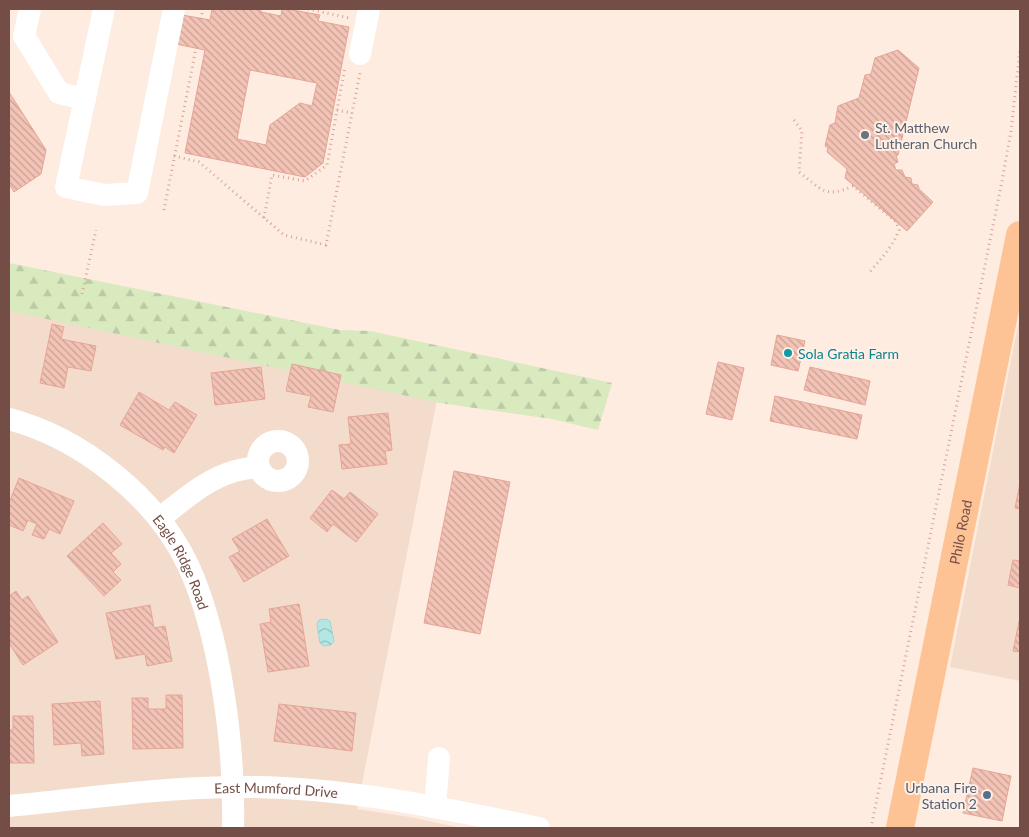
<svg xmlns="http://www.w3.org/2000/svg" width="1029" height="837" viewBox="0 0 1029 837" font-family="Lato,sans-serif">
<defs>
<pattern id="forest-firs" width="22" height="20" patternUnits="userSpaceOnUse" patternTransform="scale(1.25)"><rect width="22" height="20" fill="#d8eabe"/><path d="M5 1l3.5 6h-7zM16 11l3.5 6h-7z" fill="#bdcaa5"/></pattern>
<pattern id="water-waves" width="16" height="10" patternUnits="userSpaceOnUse" patternTransform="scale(1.25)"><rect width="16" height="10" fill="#b4e6e4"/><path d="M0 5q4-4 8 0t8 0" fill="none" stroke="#97bdbb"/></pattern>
<pattern id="building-back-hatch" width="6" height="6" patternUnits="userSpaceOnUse" patternTransform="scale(1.25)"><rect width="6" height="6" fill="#f3c3b6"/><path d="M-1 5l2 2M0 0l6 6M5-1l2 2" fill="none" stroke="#c9a196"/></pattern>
</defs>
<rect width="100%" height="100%" fill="#fdecdf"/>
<g fill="#f4dccd">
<polygon points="9,280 442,374 357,809 410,817 461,828 9,828"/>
<polygon points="1020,315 1020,681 950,667"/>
</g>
<polygon fill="url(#forest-firs)" points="9,263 340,330 370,331 612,383 598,430 552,419 440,403 9,311"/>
<polygon fill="url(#water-waves)" stroke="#9ad8d6" points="326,619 330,621 334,641 331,645 324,646 320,643 317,624 319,620"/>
<g fill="url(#building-back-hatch)" stroke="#e6a596" fill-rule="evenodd">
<path d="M 212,9 L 261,9 L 261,12 L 281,16 L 282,9 L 287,9 L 320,15 L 318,21 L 349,27 L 323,163 L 305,177 L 185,153 L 205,50 L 171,43 L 177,14 L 210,20 ZM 250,70 L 317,83 L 312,106 L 300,103 L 270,125 L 266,145 L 237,139 Z"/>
<polygon points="898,50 919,68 898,155 896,156 898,162 894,164 896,170 902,170 905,177 911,178 912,184 918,185 919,189 933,202 907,231 845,178 847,169 827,152 828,148 825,146 830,125 835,123 838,106 859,98 865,75 871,74 875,58"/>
<polygon points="9,92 46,150 41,174 14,192 9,184"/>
<polygon points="52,324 64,327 61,339 96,346 91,371 68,367 64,388 40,383"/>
<polygon points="777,335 805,341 798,371 771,365"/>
<polygon points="718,362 744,368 732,420 706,414"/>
<polygon points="292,364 341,375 333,412 308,407 311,396 286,391"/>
<polygon points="261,367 265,399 215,405 211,373"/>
<polygon points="810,367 870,381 865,405 804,390"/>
<polygon points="139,392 169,410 175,402 197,415 174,453 165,447 163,450 120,425"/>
<polygon points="775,396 862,415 857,439 770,421"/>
<polygon points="388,413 392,450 385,451 387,464 342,469 339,445 351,444 348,417"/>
<polygon points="454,471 510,482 480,634 424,623"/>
<polygon points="19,478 74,501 60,534 49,529 44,539 32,535 37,524 28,520 23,531 9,525 9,503"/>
<polygon points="1020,483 1020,509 1015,508"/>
<polygon points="332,490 344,499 350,492 378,514 356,542 333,524 327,532 310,518"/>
<polygon points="267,519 289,556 244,582 229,557 240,551 232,539"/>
<polygon points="103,523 122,544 111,553 121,564 113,572 121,580 104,596 67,556"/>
<polygon points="1013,560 1020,561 1020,588 1008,585"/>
<polygon points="16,591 22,600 28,596 58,642 23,665 9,643 9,596"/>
<polygon points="299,604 309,666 268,672 260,624 271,622 269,609"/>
<polygon points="150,605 154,628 165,626 172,661 147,666 145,654 116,659 106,613"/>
<polygon points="1020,617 1020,652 1013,651"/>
<polygon points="166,695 182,695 183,748 133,749 132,698 148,698 148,709 166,709"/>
<polygon points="100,701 104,754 82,756 81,743 54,745 52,704"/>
<polygon points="279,704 356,713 352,751 274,741"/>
<polygon points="13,716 33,716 34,763 9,763 9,730 13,730"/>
<polygon points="973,768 1011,776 1002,821 963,813"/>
</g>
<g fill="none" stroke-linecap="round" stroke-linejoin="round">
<g stroke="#d7a69a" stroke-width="3" stroke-dasharray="1 4" stroke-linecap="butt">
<polyline points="308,9 349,18"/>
<polyline points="201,19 203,9"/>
<polyline points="337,110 352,113"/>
<path d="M 794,120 L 802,131 L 799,172 C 822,189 824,199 853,186 L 896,222 L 899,230 C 892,248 880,260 868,274"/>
<polyline points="174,156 199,162 284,235 326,245 360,73"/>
<polyline points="164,210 196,48"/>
<polyline points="264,218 272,175 305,181 327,165 345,67"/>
<polyline points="82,294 96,230"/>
<polyline points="871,828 1002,181 1011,131 1020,49"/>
</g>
<g stroke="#fff" stroke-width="22">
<polyline points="30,9 24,36 59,93 85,99"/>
<polyline points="104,9 66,187 104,195 137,193 174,9"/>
<polyline points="360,54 369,9"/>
<path id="s1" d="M 9,419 C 81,438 156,497 188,565 C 221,636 235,750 233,828"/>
<circle cx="278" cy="461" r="20"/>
<path d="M 159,519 C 182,501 206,479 235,471 C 242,469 250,468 258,467"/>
<path id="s2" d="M 9,806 C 83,799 157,788 232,787 C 336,785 438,807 539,828"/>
<polyline points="435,807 439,758"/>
</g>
<path stroke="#fec395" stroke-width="28" id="s3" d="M 900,828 L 1020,235"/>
</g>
<circle fill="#6b7280" stroke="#fff0e6" stroke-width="2" cx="865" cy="135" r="5"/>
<circle fill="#0f9aa8" stroke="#fff0e6" stroke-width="2" cx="788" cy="353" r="5"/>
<circle fill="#5c6f8a" stroke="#fff0e6" stroke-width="2" cx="987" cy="795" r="5"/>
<g text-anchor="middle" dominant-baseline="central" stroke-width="4" stroke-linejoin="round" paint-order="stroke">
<g font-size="14" fill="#5b616d" stroke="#fff0e6" text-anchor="start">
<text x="875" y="127">St. Matthew<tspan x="875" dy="16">Lutheran Church</tspan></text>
</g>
<g font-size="14" fill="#0d838f" stroke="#fff0e6" text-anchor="start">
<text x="798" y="353">Sola Gratia Farm</text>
</g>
<g font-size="14" fill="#744e46" stroke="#fff0e6">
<text stroke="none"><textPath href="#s3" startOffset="302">Philo Road</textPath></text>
<text stroke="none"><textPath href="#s1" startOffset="232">Eagle Ridge Road</textPath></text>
<text stroke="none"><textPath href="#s2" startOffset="268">East Mumford Drive</textPath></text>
</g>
<g font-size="14" fill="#4e5e75" stroke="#fff0e6" text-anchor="end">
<text x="977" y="787">Urbana Fire<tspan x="977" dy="16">Station 2</tspan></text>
</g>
</g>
<rect width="1029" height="837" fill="none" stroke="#744e46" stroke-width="20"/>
</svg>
